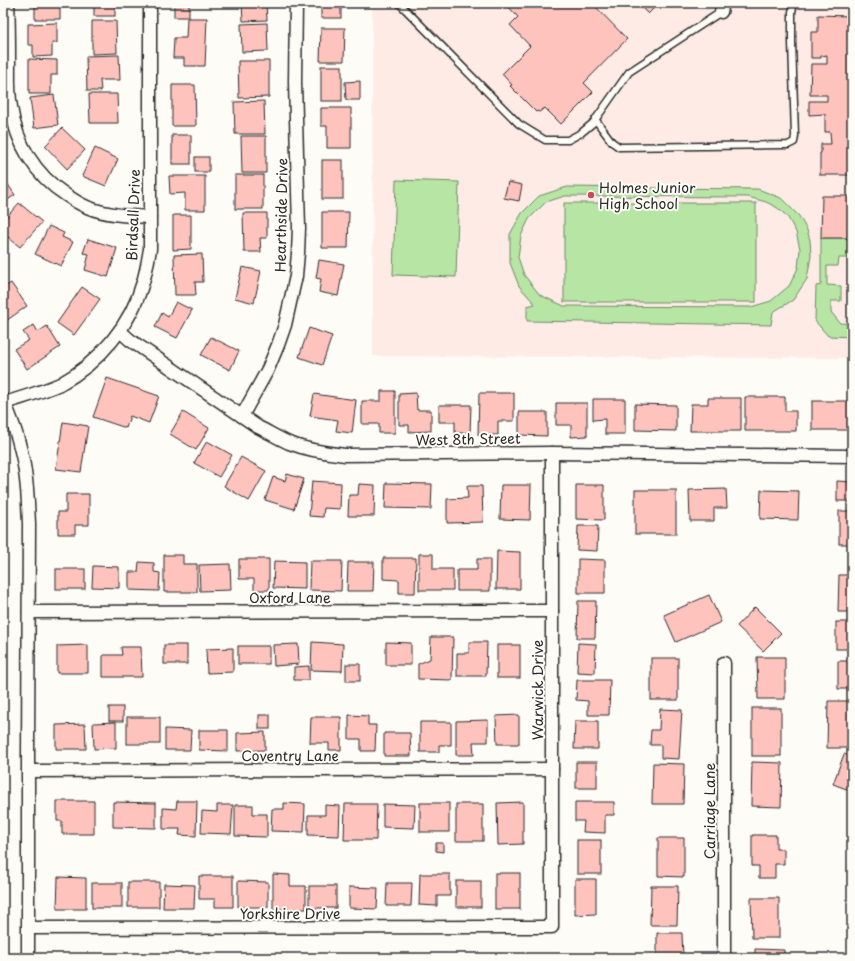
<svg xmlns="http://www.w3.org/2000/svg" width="855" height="961" viewBox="0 0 855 961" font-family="'Playpen Sans',sans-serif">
<rect width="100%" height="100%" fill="#fdfcf7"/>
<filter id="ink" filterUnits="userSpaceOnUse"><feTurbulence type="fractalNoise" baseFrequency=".025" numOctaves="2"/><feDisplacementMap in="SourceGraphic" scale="8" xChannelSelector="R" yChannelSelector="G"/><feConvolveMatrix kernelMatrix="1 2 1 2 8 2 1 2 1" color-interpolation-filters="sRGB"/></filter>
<g filter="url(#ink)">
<polygon fill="#feebe6" points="372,3 852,3 852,358 373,356"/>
<g fill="#b6e5a4" stroke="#708868" fill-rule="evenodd">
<polygon points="396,180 459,182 456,277 393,275"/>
<path d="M 567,187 L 758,189 L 781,198 L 799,216 L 807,230 L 810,240 L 811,256 L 807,279 L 793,300 L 773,312 L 771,325 L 527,321 L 527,306 L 535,304 L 519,286 L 510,263 L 510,234 L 522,213 L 539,196 ZM 565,196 L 748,197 L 766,202 L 776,207 L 787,216 L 796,232 L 800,249 L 798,268 L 789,286 L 771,301 L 751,307 L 564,306 L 540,295 L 524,275 L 518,257 L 521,236 L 529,219 L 546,202 Z"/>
<rect x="564" y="203" width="192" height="99"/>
<polygon points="821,238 852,238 852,258 839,258 838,266 827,266 827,285 841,286 841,301 831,301 831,312 840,323 852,324 852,337 828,336 815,321 816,286 821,285"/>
</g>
<g fill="#ffc3be" stroke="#2b2b2b">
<rect x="35" y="3" width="25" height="16"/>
<rect x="94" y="3" width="21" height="13"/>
<rect x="174" y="3" width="15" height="14"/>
<polygon points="242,3 266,3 267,20 243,21"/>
<rect x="321" y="3" width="20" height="15"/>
<polygon points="505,3 585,3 588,6 592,3 627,39 584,83 593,92 561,124 545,108 539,112 537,111 536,112 510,86 512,85 502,74 530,46 510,25 518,17"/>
<polygon points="637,3 659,3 648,14"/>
<polygon points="818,15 849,16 849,31 852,31 852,175 820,175 820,153 821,153 821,144 831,144 830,132 825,132 825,114 809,115 809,101 827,101 827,95 810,95 811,64 827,64 827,55 821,56 821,58 811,58 811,32 818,32"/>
<polygon points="187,18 207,18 205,66 184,66 184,58 173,58 174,38 186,38"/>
<polygon points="92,21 116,21 117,53 92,54"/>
<polygon points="57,23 57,43 52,43 52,56 33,57 33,45 28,45 28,24"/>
<polygon points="267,23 268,51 242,52 241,24"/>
<polygon points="321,28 345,28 344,61 320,61"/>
<polygon points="119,55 120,80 100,80 101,91 87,91 86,56"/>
<polygon points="29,59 57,60 57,75 51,75 51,94 29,94"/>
<polygon points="238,61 269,61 269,97 239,98"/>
<rect x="321" y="66" width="21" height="35"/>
<polygon points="360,81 360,100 346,100 345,82"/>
<polygon points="172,85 195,85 196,126 172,126"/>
<polygon points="89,94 117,94 118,123 90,123"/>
<polygon points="54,95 58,125 34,128 30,98"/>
<polygon points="264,101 265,134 235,134 234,102"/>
<polygon points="321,108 351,108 351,148 327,148 327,126 321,126"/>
<polygon points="62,128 85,150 67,169 45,146"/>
<rect x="172" y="135" width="19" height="29"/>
<polygon points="241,136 266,136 266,173 242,173"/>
<polygon points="95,148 118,159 106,186 82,176"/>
<rect x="195" y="157" width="14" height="15"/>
<rect x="322" y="160" width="21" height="39"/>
<rect x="235" y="175" width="28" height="34"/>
<polygon points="169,176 205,176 205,210 185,210 185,193 170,194"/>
<polygon points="3,177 15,195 3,203"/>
<polygon points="508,182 522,185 519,201 504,198"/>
<polygon points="822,196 852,196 852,238 821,238"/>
<polygon points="19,203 42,222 20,247 3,233 3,221"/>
<polygon points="322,212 349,212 348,248 322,248"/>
<polygon points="243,213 267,213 267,238 260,238 261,252 244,252"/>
<polygon points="173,215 191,215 191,249 173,250"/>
<polygon points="49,226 64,233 62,237 73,242 61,266 35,254"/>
<polygon points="88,239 117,248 108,277 85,270 89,254 83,253"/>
<polygon points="202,254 203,282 195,282 196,295 175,295 174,255"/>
<polygon points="319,260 344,264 338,296 319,292 321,279 316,278"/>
<polygon points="242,267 261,271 254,303 235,298"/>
<polygon points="11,283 27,306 3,323 3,288"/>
<polygon points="82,287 100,299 74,335 57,323"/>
<polygon points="176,302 192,310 177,338 155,327 162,313 168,317"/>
<polygon points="34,325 38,332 47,326 60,347 27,369 14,349 29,340 23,332"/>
<polygon points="309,328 332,336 322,365 299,357"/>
<polygon points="211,337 239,351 230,370 201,355"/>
<polygon points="107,378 159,396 149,423 130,416 126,428 93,417"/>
<polygon points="381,391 395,391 395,433 379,433 379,424 362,424 362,401 381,401"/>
<polygon points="416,393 417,410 431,410 431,431 409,432 409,425 399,425 399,394"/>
<polygon points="479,393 514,393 514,421 498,421 498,435 478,435"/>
<polygon points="314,394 356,400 352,433 336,431 338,420 310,416"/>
<polygon points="745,397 785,397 785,411 796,411 796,431 745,431"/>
<polygon points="708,398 741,398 741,431 690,431 691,404 708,404"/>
<polygon points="593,399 625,399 625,434 605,434 605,419 593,420"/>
<rect x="812" y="401" width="38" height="29"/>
<polygon points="556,403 587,403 587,436 571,437 571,425 556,425"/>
<polygon points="635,404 676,405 676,431 635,430"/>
<polygon points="439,405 471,405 470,433 455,433 455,422 439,422"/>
<polygon points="183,412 209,428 196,450 170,434"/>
<polygon points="519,412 547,412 547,436 519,435"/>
<polygon points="63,422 88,426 81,472 56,469"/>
<polygon points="207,441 232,455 219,477 194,463"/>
<polygon points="241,457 266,471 249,501 224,486"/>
<polygon points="287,474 304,479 294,509 265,500 273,477 285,481"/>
<polygon points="312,481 341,483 340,509 324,508 323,517 309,516"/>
<polygon points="837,481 852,482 852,501 837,501"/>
<polygon points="386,483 432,484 431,509 385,508"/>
<polygon points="359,484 375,485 374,516 348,516 349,495 358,495"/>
<polygon points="501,485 531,485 530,520 500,519"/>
<polygon points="576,485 604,485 604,520 576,519"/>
<polygon points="467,486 482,486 483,522 447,523 447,499 468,498"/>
<polygon points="726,489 727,508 714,508 714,521 690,521 689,490"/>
<rect x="635" y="490" width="41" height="44"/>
<polygon points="761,490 799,491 798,520 760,519"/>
<polygon points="66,494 89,494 89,525 75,525 75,534 58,534 58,512 66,512"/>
<rect x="839" y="511" width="13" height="33"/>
<polygon points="578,526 598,526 597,551 577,550"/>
<polygon points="497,551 520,552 520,589 496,589"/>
<polygon points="419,554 433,554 433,569 453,569 453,590 419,590"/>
<polygon points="164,555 183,555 183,564 197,564 197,592 164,592"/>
<polygon points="383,558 416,558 415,593 399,593 399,580 383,579"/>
<polygon points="239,559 269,559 269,590 254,590 254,579 239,579"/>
<polygon points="477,559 490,559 490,591 457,591 457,570 477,570"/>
<polygon points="578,559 605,560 605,593 578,593"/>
<polygon points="274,561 305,562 305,589 273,588"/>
<polygon points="310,561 342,561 341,591 309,590"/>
<polygon points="139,562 154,563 154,572 160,573 159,591 129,590 129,572 138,572"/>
<polygon points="348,562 374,562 373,591 347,591"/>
<polygon points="230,564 231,590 200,591 199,565"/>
<polygon points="93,566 119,567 119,588 92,587"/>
<rect x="56" y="569" width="29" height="20"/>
<polygon points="839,575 852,575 852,612 838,612"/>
<polygon points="709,595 721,622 676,642 664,615"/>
<polygon points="578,601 596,601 595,638 577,638"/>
<polygon points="755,607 781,633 763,651 737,626"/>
<rect x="836" y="622" width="16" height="27"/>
<polygon points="431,637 453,637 452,680 418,679 418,664 430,659"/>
<polygon points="312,642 343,644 342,671 311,670"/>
<polygon points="386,642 411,643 411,665 386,665"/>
<polygon points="469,642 487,642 486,676 457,676 457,653 469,653"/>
<polygon points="578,643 596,644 595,673 577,672"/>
<polygon points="298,644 299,664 274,666 273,645"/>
<polygon points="88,645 88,673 57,673 57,646"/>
<rect x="164" y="645" width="23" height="19"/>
<rect x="497" y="645" width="23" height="33"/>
<rect x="238" y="646" width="31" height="18"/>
<polygon points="121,647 141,647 142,677 103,677 103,655 122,655"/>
<polygon points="233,648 233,672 207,673 206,649"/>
<polygon points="757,657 785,657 785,699 758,699"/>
<rect x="651" y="658" width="27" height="42"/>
<polygon points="838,661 852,661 852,697 849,697 849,689 838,689"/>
<rect x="346" y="664" width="14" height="17"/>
<polygon points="309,666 309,680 294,680 294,667"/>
<polygon points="577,680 610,680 609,715 588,715 588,701 576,700"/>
<polygon points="828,701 849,701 849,748 827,748"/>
<rect x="109" y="707" width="14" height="14"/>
<rect x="752" y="708" width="29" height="48"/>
<polygon points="660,709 682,710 679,759 661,758 661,745 650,745 651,730 659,730"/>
<rect x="259" y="715" width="11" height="14"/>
<polygon points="349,715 368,716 368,725 376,725 375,751 361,751 361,739 349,739"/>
<polygon points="519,715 519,744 497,744 496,716"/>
<rect x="127" y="717" width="33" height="27"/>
<polygon points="311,717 341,717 341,750 329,750 329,743 310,743"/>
<polygon points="488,720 488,742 473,742 474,755 456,755 456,721"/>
<polygon points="575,721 598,721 598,749 574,749"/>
<polygon points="116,722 116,748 94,749 93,723"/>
<polygon points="420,722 451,722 451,745 439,745 439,752 420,752"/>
<polygon points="85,724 86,749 56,749 56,725"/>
<polygon points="165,729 191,730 190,750 165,750"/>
<polygon points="199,730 228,730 228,751 199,750"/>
<polygon points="265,732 265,750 237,751 237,733"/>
<polygon points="384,733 410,733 411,756 384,756"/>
<polygon points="844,754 852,757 852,791 833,784"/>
<rect x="576" y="762" width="21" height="26"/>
<polygon points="752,762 782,763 781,807 751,806"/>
<polygon points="653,763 684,764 683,804 652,804"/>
<polygon points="57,801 94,801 94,834 62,834 62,821 57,821"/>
<polygon points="177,801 197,801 196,836 179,835 180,829 163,829 163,808 176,809"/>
<polygon points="113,802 156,803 156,828 113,827"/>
<polygon points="523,802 523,844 498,845 497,803"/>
<polygon points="575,802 614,802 614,815 605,815 605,833 583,832 584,821 575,821"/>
<polygon points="284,803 305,804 304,832 271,831 272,809 284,809"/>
<rect x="420" y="803" width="29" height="29"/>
<polygon points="345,804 377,804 376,840 344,840"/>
<polygon points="383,804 415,805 414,828 383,827"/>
<rect x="456" y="804" width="27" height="37"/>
<polygon points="217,805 233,805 231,834 201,833 202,811 217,812"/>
<polygon points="235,805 253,805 253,814 267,814 267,837 235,836"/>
<polygon points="325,805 340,806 339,836 308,835 308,815 325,815"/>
<polygon points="752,835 776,835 776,849 784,849 784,864 775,864 775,878 759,878 759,866 752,866"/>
<polygon points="658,838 684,838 684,877 658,876"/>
<rect x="577" y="840" width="24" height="34"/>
<polygon points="436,843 443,843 443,852 436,851"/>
<rect x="495" y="873" width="25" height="36"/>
<polygon points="273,874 290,875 290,886 306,886 306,909 273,909"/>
<polygon points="420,874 450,874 450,896 437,896 437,906 419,905"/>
<polygon points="199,876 233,876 233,907 215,907 215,899 199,899"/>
<polygon points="58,877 86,878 86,909 57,909"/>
<polygon points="575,879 596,879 596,914 575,915"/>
<polygon points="238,881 268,882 268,907 238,907"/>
<rect x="456" y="881" width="25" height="26"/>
<rect x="128" y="882" width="31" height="25"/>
<rect x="92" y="883" width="30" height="25"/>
<polygon points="387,883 412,883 411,906 386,906"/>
<polygon points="164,884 195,885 194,908 163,908"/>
<rect x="309" y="886" width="27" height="22"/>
<polygon points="651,886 678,886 677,925 650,925"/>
<polygon points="349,887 378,888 377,909 349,908"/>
<polygon points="751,898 779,898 779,938 752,938"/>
<polygon points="657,933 682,933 683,958 657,958"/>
<polygon points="755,949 784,950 784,958 755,958"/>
</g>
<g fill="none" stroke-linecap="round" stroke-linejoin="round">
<g stroke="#2b2b2b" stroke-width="9">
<g id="service">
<polyline points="399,3 519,124 545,140 568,140 581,133 593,123 629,72 721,12"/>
<polyline points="595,119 612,142 619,147 788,145 794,142 795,136 792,42 792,12 794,3"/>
</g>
</g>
<g stroke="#2b2b2b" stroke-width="15">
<g id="minor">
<path d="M 8,3 C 9,22 9,42 9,61 C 9,76 8,92 11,107 C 16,143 35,175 66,195 C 72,199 79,204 87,207 C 106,215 129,216 150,217"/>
<polyline points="721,12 723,3"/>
<path d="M 120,331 L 130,340 L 258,427 C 268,432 278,438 289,443 C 307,450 326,453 345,455 L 552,453 L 852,456"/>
<path d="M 3,399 C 10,415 17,433 21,451 C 27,475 28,500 29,524 L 28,758 L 28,958"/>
<path d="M 5,403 C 23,397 42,392 60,384 C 99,363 131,325 143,282 C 146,272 148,261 150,249 L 150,3"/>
<polyline points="242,416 268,369 278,345 285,325 296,276 298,253 299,228 295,82 296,3"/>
<polyline points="29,612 552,611"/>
<polyline points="28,771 552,769"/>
<polyline points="29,928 552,927 552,453"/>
<polyline points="724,958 724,663"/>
</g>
</g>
<use href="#service" stroke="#fdfcf7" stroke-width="6"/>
<use href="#minor" stroke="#fdfcf7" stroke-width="12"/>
</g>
</g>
<circle fill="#d1495b" stroke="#fdfcf7" stroke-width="1.5" cx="591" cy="195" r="4"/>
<g text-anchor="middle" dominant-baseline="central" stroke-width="4" stroke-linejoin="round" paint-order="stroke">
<g font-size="14" fill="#2b2b2b" stroke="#fdfcf7" text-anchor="start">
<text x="599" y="187">Holmes Junior<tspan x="599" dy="16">High School</tspan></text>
</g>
<g font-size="14" fill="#2b2b2b" stroke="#fdfcf7">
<text transform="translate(133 215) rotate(-88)">Birdsall Drive</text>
<text transform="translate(281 215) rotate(-89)">Hearthside Drive</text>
<text transform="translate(468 439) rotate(-1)">West 8th Street</text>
<text x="290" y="597">Oxford Lane</text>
<text transform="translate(537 690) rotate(-90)">Warwick Drive</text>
<text x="290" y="755">Coventry Lane</text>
<text transform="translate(709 811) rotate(-90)">Carriage Lane</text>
<text x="290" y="913">Yorkshire Drive</text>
</g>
</g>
<rect width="855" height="961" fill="none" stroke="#fdfcf7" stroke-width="16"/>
<rect x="8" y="8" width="839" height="945" fill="none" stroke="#2b2b2b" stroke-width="1.5" filter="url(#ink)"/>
</svg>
